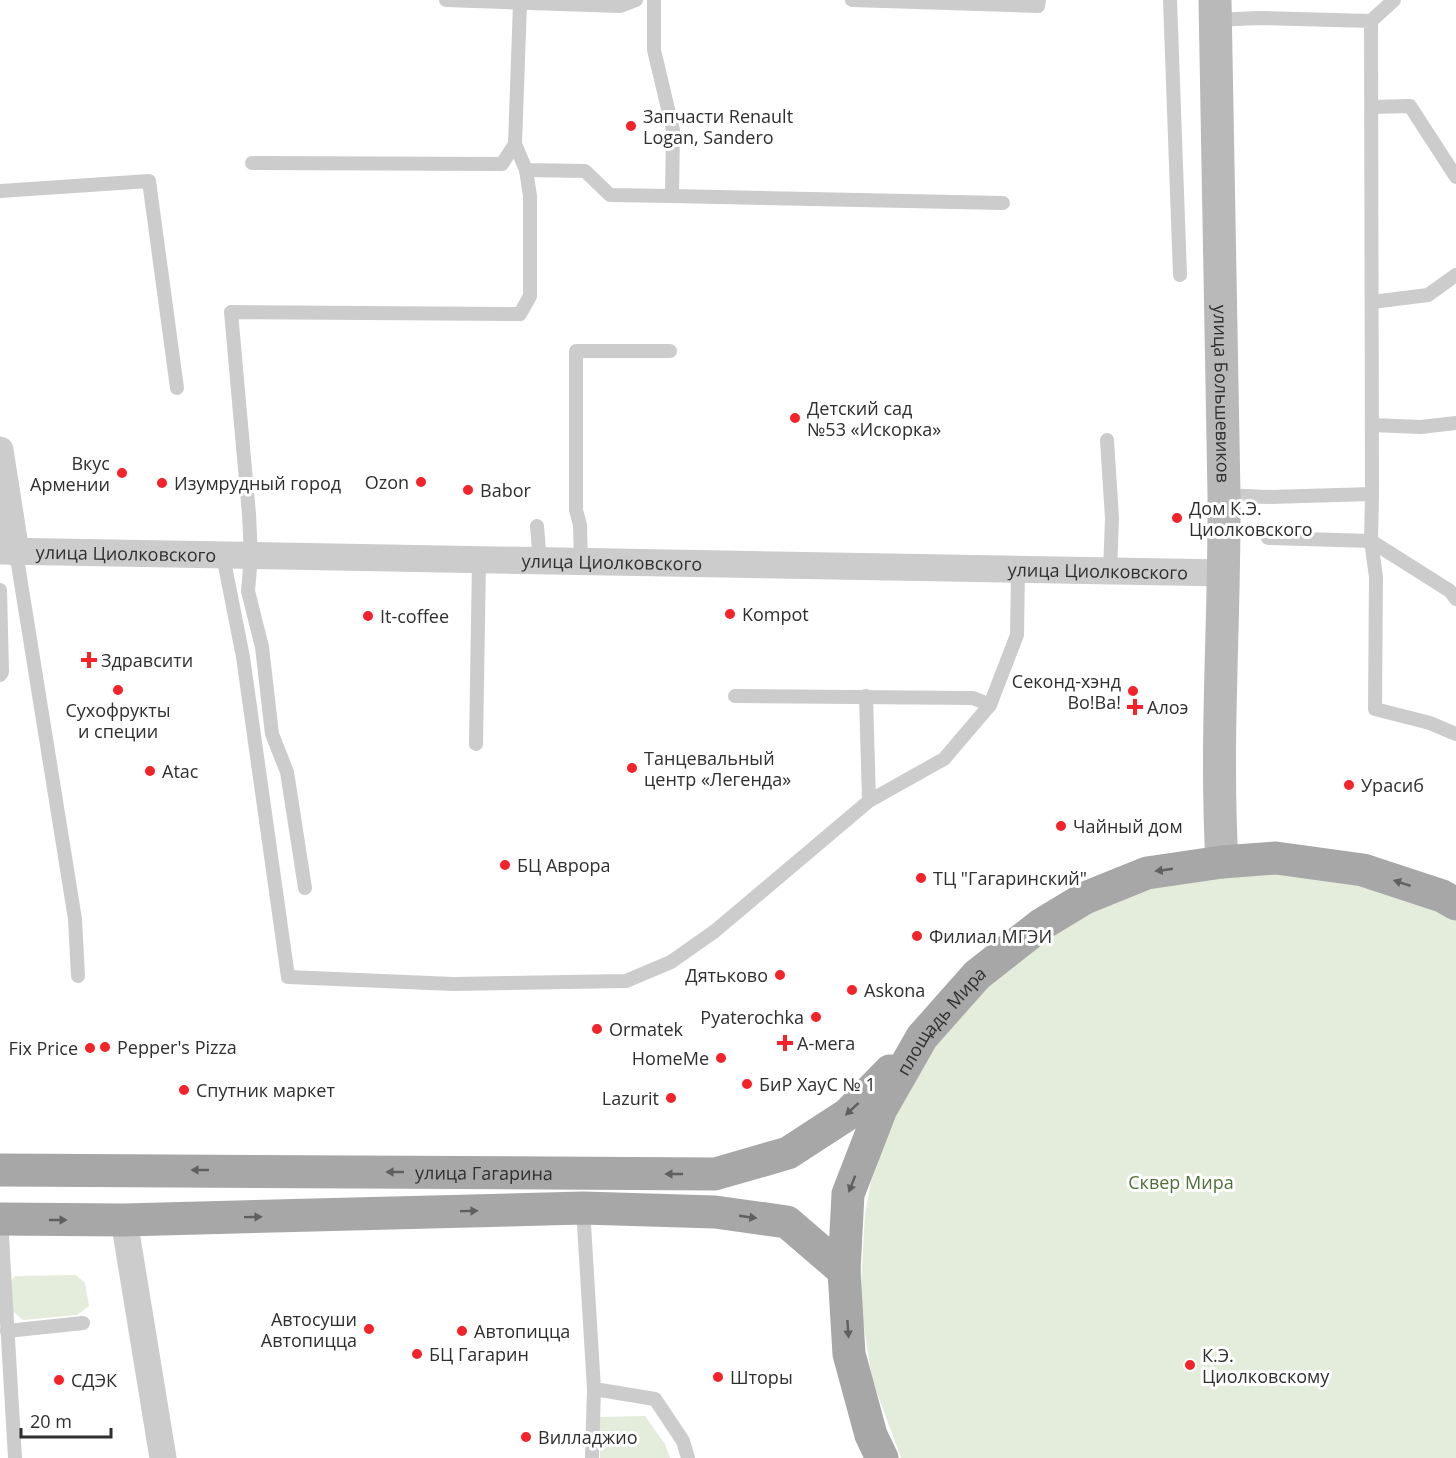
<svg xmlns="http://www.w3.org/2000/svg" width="1456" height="1458" viewBox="0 0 1456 1458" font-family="'Open Sans',sans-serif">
<rect width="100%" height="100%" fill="#fff"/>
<g fill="#e4eddb">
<polygon points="1274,873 1377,887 1456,918 1456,1458 901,1458 872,1379 860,1301 865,1214 871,1182 882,1147 914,1077 959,1013 1015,959 1081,917 1154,888 1195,880"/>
<polygon points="76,1275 85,1283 89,1306 77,1315 23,1320 9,1308 6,1288 15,1276"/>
<polygon points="645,1416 665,1444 670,1458 600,1458 599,1417"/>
</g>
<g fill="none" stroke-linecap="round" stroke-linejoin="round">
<g stroke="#ccc" stroke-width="14">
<polyline points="446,0 620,6 636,0"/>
<polyline points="654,0 654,50 673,130 672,196 1003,203"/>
<polyline points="852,0 1038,6 1039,0"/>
<polyline points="1170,0 1180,275"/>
<polyline points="520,3 515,144 526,170 585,171 610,195 672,196"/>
<polyline points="1215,20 1258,18 1371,21 1372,494 1267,497 1224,495"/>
<polyline points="1371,21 1394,0"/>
<polyline points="1372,107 1410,106 1456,177"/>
<polyline points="252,163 502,164 515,144"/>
<polyline points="0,191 149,181 177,388"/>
<polyline points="1372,302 1428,295 1456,275"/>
<polyline points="1372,425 1421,427 1456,423"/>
<polyline points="1107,440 1112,518 1110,572"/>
<polyline points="1372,494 1371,541 1376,577 1375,709 1430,723 1456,734"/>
<polyline points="537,526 540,562"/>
<polyline points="1268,538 1371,541 1450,591 1456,599"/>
<polyline points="16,552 75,919 78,976"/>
<polyline points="223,556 243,657 288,977 453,984 626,981 671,962 715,931 869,801 944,759 990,705 1017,635 1018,570"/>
<polyline points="581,563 580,525 576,510 576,351 670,351"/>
<polyline points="0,590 2,672 0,675"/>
<polyline points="735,696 973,698 990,705"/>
<polyline points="866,696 869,801"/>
<polyline points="476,744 479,561"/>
<polyline points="305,888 287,772 272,734 262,647 248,591 251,556 249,514 231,312 520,314 530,296 530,196 526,170"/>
<polyline points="583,1208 594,1389 592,1458"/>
<polyline points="1,1219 15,1458"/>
<polyline points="7,1331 83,1323"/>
<polyline points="594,1389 655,1399 683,1441 688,1458"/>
</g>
<g stroke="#ccc" stroke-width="27">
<polyline points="0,450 16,552"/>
<path id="s1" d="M 0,551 L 1225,573"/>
<polyline points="124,1220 163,1458"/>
</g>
<path stroke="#b9b9b9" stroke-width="33" id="s2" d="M 1215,0 L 1224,495 C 1225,617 1215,740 1222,862"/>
<g stroke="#a7a7a7" stroke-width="33">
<path id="s3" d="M 0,1170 L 715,1174 L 788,1153 L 848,1114 L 890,1071"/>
<polyline points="0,1219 124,1220 583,1208 715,1212 787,1222 844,1271"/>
<path id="s4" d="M 882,1458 L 871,1435 L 849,1354 L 844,1271 L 848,1194 L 881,1109 L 922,1037 L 977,975 L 1042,924 L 1085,898 L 1147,873 L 1222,862 L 1276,858 L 1363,870 L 1442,896 L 1456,904"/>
</g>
</g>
<defs><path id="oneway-solid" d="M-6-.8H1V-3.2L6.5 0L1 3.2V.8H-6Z" transform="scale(1.5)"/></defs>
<g fill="#5f5f5f">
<use href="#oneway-solid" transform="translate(1164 870) rotate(172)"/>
<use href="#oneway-solid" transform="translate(1402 883) rotate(-162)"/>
<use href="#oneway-solid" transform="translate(852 1109) rotate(137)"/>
<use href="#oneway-solid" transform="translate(200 1170) rotate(-180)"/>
<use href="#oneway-solid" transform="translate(395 1172) rotate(-180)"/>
<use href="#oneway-solid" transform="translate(674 1174) rotate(-180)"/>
<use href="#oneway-solid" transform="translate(852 1184) rotate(111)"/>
<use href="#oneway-solid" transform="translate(469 1211) rotate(-1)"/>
<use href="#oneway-solid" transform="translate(253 1217) rotate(-1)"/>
<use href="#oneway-solid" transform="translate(748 1217) rotate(8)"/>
<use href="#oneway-solid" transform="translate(58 1220)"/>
<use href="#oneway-solid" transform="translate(848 1329) rotate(86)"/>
</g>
<g fill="#f42329" stroke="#fff" stroke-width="2">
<circle cx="631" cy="126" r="6"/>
<circle cx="795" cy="418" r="6"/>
<circle cx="122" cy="473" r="6"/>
<circle cx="421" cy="482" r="6"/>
<circle cx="162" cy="483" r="6"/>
<circle cx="468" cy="490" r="6"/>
<circle cx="1177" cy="518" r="6"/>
<circle cx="730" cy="614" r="6"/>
<circle cx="368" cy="616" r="6"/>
<path d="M86 651h6v6h6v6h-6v6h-6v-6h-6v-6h6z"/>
<circle cx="118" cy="690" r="6"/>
<circle cx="1133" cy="691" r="6"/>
<path d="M1132 698h6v6h6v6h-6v6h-6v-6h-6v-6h6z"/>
<circle cx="632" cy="768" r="6"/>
<circle cx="150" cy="771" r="6"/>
<circle cx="1349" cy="785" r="6"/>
<circle cx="1061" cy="826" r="6"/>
<circle cx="505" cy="865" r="6"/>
<circle cx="921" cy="878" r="6"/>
<circle cx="917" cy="936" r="6"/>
<circle cx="780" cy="975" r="6"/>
<circle cx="852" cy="990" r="6"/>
<circle cx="816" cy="1017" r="6"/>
<circle cx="597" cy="1029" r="6"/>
<path d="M782 1034h6v6h6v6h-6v6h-6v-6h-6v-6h6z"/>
<circle cx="105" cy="1047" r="6"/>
<circle cx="90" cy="1048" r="6"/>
<circle cx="721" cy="1058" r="6"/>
<circle cx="747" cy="1084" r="6"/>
<circle cx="184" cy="1090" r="6"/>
<circle cx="671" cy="1098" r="6"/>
<circle cx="369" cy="1329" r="6"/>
<circle cx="462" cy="1331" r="6"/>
<circle cx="417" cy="1354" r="6"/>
<circle cx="1190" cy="1365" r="6"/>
<circle cx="718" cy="1377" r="6"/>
<circle cx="59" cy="1380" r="6"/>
<circle cx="526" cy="1437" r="6"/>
</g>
<g text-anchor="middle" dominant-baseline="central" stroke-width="6" stroke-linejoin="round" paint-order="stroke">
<g font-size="18" fill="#2f2f2f" stroke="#fff" text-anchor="start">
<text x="643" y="116">Запчасти Renault<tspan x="643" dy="21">Logan, Sandero</tspan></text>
<text x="807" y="408">Детский сад<tspan x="807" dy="21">№53 «Искорка»</tspan></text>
<text x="110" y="463" text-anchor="end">Вкус<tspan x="110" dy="21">Армении</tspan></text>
<text x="409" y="482" text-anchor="end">Ozon</text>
<text x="174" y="483">Изумрудный город</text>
<text x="480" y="490">Babor</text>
<text x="1189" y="508">Дом К.Э.<tspan x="1189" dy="21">Циолковского</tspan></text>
<text x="742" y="614">Kompot</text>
<text x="380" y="616">It-coffee</text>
<text x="101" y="660">Здравсити</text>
<text x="1121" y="681" text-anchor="end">Секонд-хэнд<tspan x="1121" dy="21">Во!Ва!</tspan></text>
<text x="1147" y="707">Алоэ</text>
<text x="118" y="710" text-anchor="middle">Сухофрукты<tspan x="118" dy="21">и специи</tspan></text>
<text x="644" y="758">Танцевальный<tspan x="644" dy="21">центр «Легенда»</tspan></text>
<text x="162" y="771">Atac</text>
<text x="1361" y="785">Урасиб</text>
<text x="1073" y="826">Чайный дом</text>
<text x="517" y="865">БЦ Аврора</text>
<text x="933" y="878">ТЦ "Гагаринский"</text>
<text x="929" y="936">Филиал МГЭИ</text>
<text x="768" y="975" text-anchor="end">Дятьково</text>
<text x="864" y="990">Askona</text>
<text x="804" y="1017" text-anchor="end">Pyaterochka</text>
<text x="609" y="1029">Ormatek</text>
<text x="797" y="1043">А-мега</text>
<text x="117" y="1047">Pepper's Pizza</text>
<text x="78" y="1048" text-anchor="end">Fix Price</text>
<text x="709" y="1058" text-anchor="end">HomeMe</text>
<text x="759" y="1084">БиР ХауС № 1</text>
<text x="196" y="1090">Спутник маркет</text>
<text x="659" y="1098" text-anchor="end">Lazurit</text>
<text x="357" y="1319" text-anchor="end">Автосуши<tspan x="357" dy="21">Автопицца</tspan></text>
<text x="474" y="1331">Автопицца</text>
<text x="429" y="1354">БЦ Гагарин</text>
<text x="1202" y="1355">К.Э.<tspan x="1202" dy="21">Циолковскому</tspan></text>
<text x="730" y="1377">Шторы</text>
<text x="71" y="1380">СДЭК</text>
<text x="538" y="1437">Вилладжио</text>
</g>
<g font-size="18" fill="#2f2f2f" stroke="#fff">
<text stroke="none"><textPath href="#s2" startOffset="394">улица Большевиков</textPath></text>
<text stroke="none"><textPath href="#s1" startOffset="126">улица Циолковского</textPath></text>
<text stroke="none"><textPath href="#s1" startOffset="612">улица Циолковского</textPath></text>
<text stroke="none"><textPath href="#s1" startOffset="1098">улица Циолковского</textPath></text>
<text stroke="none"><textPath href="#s4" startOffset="468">площадь Мира</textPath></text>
<text stroke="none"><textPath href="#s3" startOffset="484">улица Гагарина</textPath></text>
</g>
<g font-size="18" fill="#4f6f38" stroke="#fff">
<text x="1181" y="1182">Сквер Мира</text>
</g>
</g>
<path d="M21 1428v9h90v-9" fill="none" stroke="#2f2f2f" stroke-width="3"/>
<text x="30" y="1428" font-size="18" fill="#2f2f2f" stroke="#ffffff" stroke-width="4.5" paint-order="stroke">20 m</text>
</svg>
